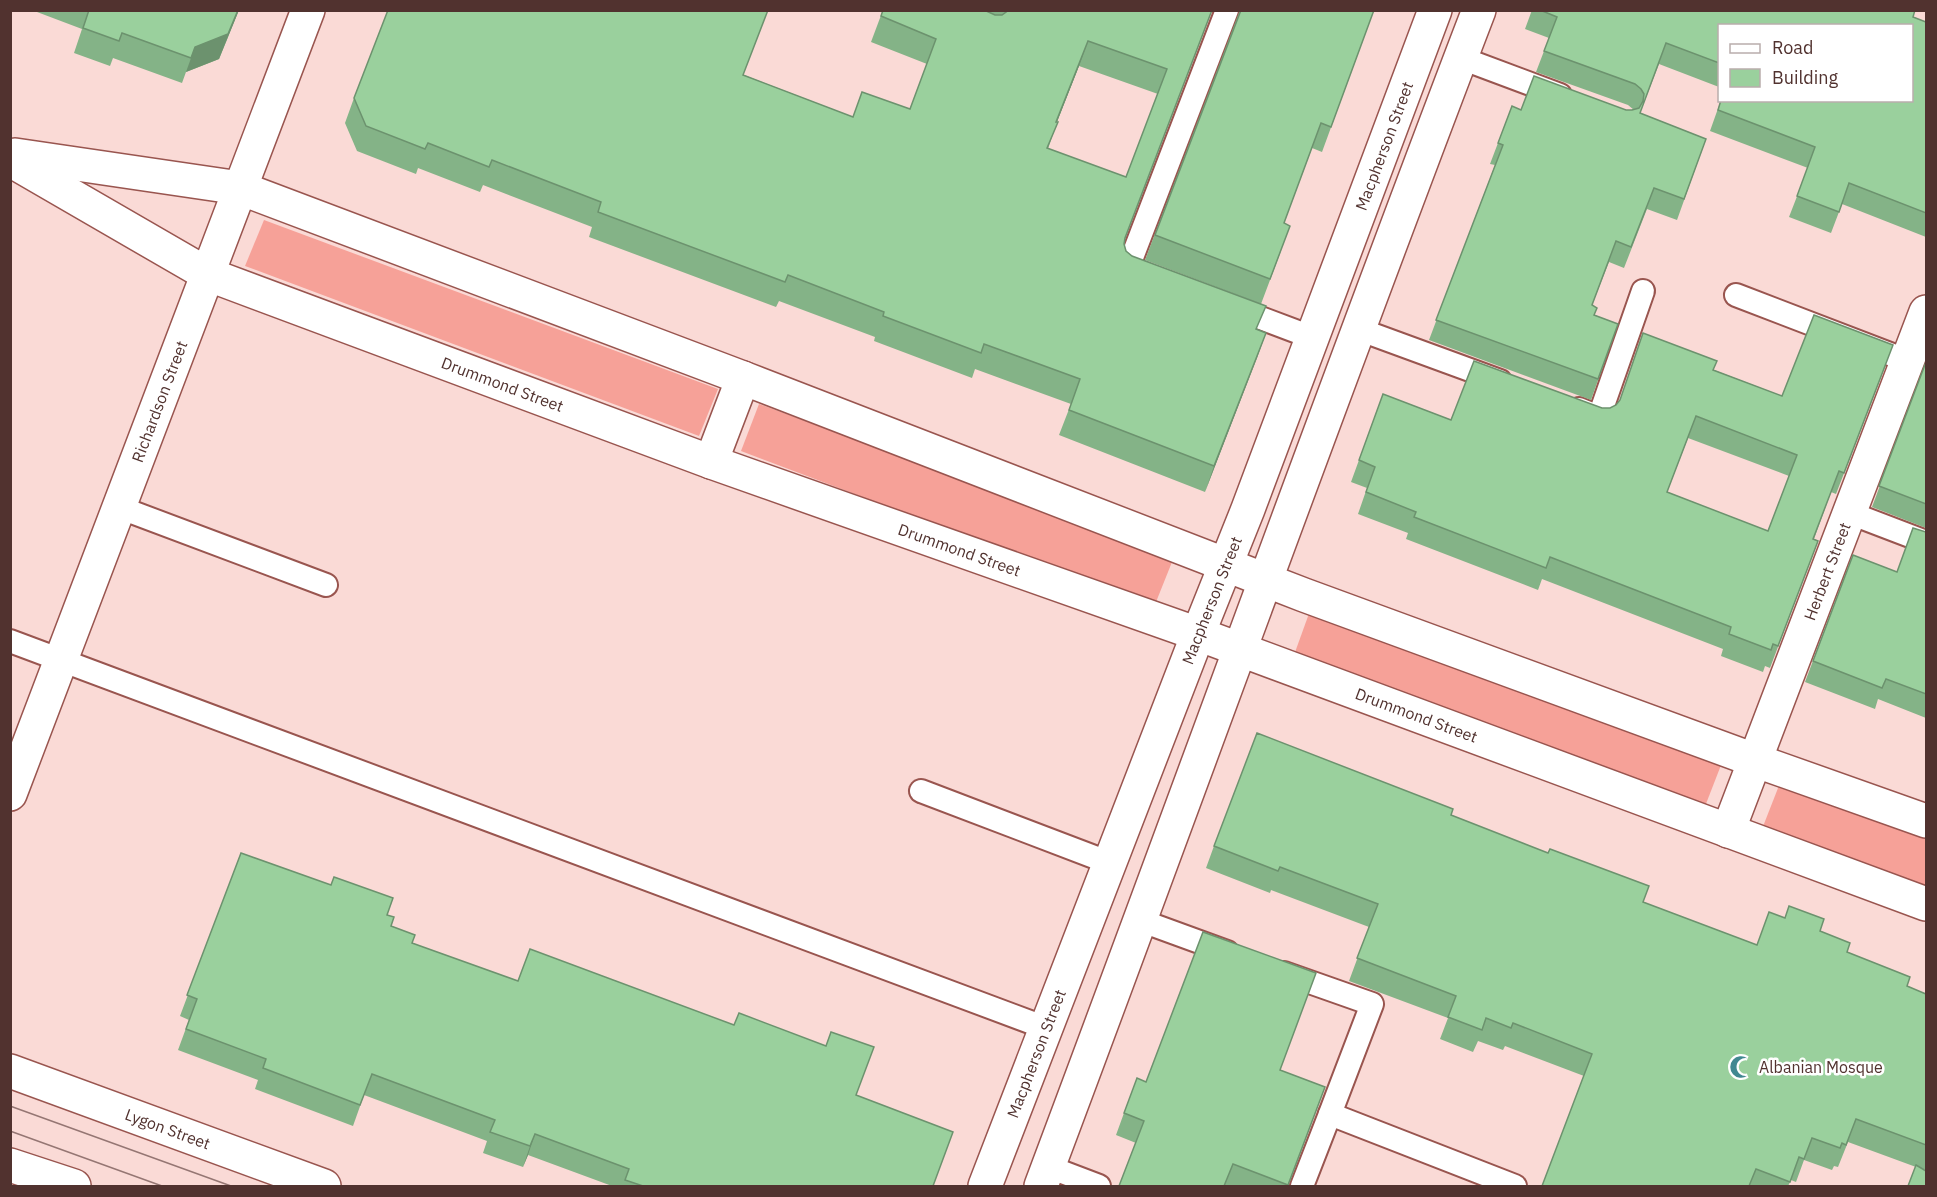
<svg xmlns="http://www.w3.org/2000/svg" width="1937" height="1197" viewBox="0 0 1937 1197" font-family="'IBM Plex Sans',sans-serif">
<rect width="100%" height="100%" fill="#fadad6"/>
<g fill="#f6a198">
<polygon points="264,220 718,389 699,436 245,266"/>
<polygon points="759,404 1174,557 1154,607 741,451"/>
<polygon points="1311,608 1723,760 1704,809 1294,655"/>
<polygon points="1780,783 1926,837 1926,890 1762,829"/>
</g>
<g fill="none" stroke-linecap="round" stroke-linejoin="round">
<g stroke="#99554f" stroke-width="26">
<g id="lane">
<polyline points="1461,58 1560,95"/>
<polyline points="1144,274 1128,268 1227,10"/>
<polyline points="1736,295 1908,361"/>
<polyline points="1234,308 1311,337"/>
<polyline points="1358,329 1500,381"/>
<polyline points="1579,409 1599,417 1643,291"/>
<polyline points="121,508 326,585"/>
<polyline points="1850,513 1926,542"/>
<polyline points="10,641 1046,1028"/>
<polyline points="921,791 1110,863"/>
<polyline points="1142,921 1227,952"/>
<polyline points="1284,973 1372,1004 1330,1114"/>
<polyline points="1049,1167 1099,1186"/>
<polyline points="1302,1186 1330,1114 1515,1186"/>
</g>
</g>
<g stroke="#99554f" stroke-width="36">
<g id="street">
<polyline points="15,155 240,188 743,378 1304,595 1754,760 1926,821"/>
<path id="s1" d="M 10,160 L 207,274 L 711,462 L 1198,634 L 1926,904"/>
<polyline points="711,462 743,378"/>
<path id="s2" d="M 10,794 L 308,10"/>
<path id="s3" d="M 1728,831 L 1926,312"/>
<path id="s4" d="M 985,1186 L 1198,634 L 1248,509 L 1435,10"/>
<path d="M 1041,1186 C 1188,795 1329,401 1479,10"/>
</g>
</g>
<g stroke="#99554f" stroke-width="36">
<g id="secondary">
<path id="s5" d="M 10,1071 L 324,1186"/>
<polyline points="10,1165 74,1186"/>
</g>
</g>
<use href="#lane" stroke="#fff" stroke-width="22"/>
<use href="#street" stroke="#fff" stroke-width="33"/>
<use href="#secondary" stroke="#fff" stroke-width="33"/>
<g stroke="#957673" stroke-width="1.5">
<polyline points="10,1106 231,1186"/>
<polyline points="10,1131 162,1186"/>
</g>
</g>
<g fill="#84b387" fill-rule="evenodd">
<polygon points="37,10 239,10 219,59 186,72 182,83 113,58 110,66 74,53 82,29 37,12"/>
<path d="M 883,10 L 1212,10 L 1124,240 L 1124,244 L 1126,251 L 1132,256 L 1257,330 L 1266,333 L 1205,492 L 1059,435 L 1071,404 L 975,369 L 972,378 L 874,341 L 875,337 L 779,301 L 776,307 L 589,237 L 592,227 L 483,185 L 480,192 L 418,168 L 416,174 L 357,151 L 345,123 L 354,98 L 744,75 L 853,117 L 910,109 L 927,64 L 871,42 ZM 1079,66 L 1158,94 L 1126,177 L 1048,149 L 1057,122 Z"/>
<polygon points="1240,10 1374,10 1322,152 1312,148 1284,223 1281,251 1261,304 1145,260"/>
<polygon points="1532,10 1915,10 1913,17 1926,22 1926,237 1842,204 1831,233 1789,217 1808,168 1710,131 1721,100 1911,100 1719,26 1719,87 1659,64 1640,113 1706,139 1677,220 1647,209 1624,268 1609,262 1592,305 1594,315 1618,324 1591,400 1429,340 1495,165 1490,164 1512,106 1521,110 1634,110 1628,105 1536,72 1549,38 1525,29"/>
<polygon points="1926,362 1926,528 1872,507"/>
<path d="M 1885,367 L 1836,494 L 1831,492 L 1814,539 L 1818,541 L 1770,668 L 1765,666 L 1763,672 L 1721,656 L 1723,649 L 1542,579 L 1538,590 L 1406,539 L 1408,533 L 1358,514 L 1367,488 L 1351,482 L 1383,394 L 1451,420 L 1602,408 L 1610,408 L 1714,370 L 1782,396 ZM 1688,438 L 1789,476 L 1768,531 L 1667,492 Z"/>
<polygon points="1926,532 1926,718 1878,699 1875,709 1805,682 1853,555 1897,572"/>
<polygon points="1451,815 1643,902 1757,945 1820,931 1847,952 1907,986 1926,994 1926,1170 1916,1167 1848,1142 1838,1167 1834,1166 1832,1170 1804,1160 1796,1182 1791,1180 1788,1186 1542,1186 1584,1076 1505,1046 1503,1050 1478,1041 1473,1052 1440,1039 1448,1018 1349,981 1369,927 1271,890 1270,893 1206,868 1214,846"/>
<polygon points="241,853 387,915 391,926 412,943 518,981 856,1095 933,1186 612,1186 528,1155 523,1167 483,1153 487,1141 364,1095 353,1126 255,1089 258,1080 178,1050 189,1020 180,1016"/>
<polygon points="1280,1070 1325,1087 1288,1186 1227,1186 1136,1143 1116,1135 1124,1113 1146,1082"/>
</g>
<g fill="#6c926e">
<polygon points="238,10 239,10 219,59 186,72 195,47"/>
<polygon points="1088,41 1079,66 1047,147 1056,122"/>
<polygon points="1266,333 1257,358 1205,492 1214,466"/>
<polygon points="535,1134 528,1155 523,1167 530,1146"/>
</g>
<g fill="#9ad09d" stroke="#6c926e" stroke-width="1.5" fill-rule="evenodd">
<polygon points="89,10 238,10 228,34 195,47 191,58 122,33 119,41 83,28"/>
<path d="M 388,10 L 768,10 L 743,75 L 853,117 L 862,92 L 910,109 L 936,39 L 881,16 L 883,10 L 984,10 L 995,15 L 1002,15 L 1009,10 L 1212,10 L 1125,238 L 1124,244 L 1126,251 L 1132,256 L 1266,306 L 1256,329 L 1266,333 L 1214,466 L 1069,410 L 1080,379 L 984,344 L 981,353 L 883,316 L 884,312 L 788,275 L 785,282 L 598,212 L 601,202 L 492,160 L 489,167 L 428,143 L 425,149 L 366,126 L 354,98 ZM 1088,41 L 1167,69 L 1126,177 L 1047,148 L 1058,122 L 1056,122 Z"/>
<polygon points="1241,10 1374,10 1331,127 1321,123 1284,223 1290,226 1270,279 1155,235"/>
<polygon points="1540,10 1915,10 1913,17 1926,22 1926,213 1849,183 1839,212 1797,196 1815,147 1718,110 1721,100 1911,100 1911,26 1719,26 1719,63 1666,43 1640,113 1706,139 1684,199 1654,188 1631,247 1616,241 1592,305 1597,308 1594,315 1618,324 1598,379 1436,320 1503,145 1498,143 1512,106 1521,110 1534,76 1626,110 1632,110 1639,108 1643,101 1644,94 1641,89 1635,84 1544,51 1557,17"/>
<path d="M 1814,315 L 1893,345 L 1844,473 L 1839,471 L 1813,539 L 1818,541 L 1778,646 L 1773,644 L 1771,650 L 1729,634 L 1731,627 L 1550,557 L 1546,568 L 1414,517 L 1416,512 L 1366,492 L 1375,467 L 1359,460 L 1383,394 L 1451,420 L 1474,361 L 1602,408 L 1610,408 L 1616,405 L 1620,400 L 1643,333 L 1717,361 L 1713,370 L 1782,396 ZM 1696,416 L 1797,455 L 1768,531 L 1667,492 Z"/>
<polygon points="1926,362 1926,504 1879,486"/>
<polygon points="1913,528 1926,532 1926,694 1886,679 1882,688 1813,661 1853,555 1897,572"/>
<polygon points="1257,733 1453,809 1451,815 1548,853 1550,849 1649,886 1643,902 1757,945 1769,912 1785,918 1789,906 1824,919 1820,931 1850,943 1847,952 1910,977 1907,986 1926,994 1926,1145 1856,1119 1846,1145 1842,1143 1840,1148 1812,1138 1804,1159 1799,1157 1790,1182 1756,1169 1749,1186 1542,1186 1592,1054 1513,1023 1511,1028 1486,1018 1482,1030 1448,1017 1456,996 1357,958 1378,904 1280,867 1278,871 1214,846"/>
<polygon points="241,853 331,885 334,877 393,898 387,915 394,917 391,926 415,935 412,943 518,981 530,949 734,1025 739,1013 826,1046 831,1032 874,1047 856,1095 953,1132 933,1186 643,1186 625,1180 629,1169 535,1134 530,1146 490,1132 495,1120 372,1074 360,1105 263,1068 266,1059 186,1029 197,999 187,995"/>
<polygon points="1203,932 1316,973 1280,1070 1325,1087 1288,1185 1233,1164 1224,1186 1119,1186 1144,1121 1124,1113 1137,1078 1146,1082"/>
<polygon points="1916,1165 1926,1171 1926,1186 1908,1186"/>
</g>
<defs>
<g id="mosque-bare" transform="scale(1.8)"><path d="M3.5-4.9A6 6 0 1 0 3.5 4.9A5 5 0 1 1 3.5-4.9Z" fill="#418891" stroke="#fff" stroke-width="2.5" paint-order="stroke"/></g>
</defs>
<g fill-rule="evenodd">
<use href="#mosque-bare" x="1741" y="1067"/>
</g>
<g text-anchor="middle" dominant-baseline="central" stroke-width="5" stroke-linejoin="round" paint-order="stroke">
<g font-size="16" fill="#51322f" stroke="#fff">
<text stroke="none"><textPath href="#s4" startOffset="1114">Macpherson Street</textPath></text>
<text stroke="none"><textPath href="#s1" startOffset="543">Drummond Street</textPath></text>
<text stroke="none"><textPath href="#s2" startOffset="420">Richardson Street</textPath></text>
<text stroke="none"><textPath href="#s1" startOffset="1029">Drummond Street</textPath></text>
<text stroke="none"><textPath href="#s3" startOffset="278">Herbert Street</textPath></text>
<text stroke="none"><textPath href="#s4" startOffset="628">Macpherson Street</textPath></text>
<text stroke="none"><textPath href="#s1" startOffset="1515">Drummond Street</textPath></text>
<text stroke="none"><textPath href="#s4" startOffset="142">Macpherson Street</textPath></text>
<text stroke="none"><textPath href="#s5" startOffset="168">Lygon Street</textPath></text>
</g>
<g font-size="16" fill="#51322f" stroke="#fff" text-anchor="start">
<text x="1759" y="1067">Albanian Mosque</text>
</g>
</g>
<rect width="1937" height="1197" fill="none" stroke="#51322f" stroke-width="24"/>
<rect x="1718" y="24" width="195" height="78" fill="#ffffff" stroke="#b9adac" stroke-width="1.5"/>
<rect x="1730" y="44" width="30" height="9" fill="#ffffff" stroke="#b9adac" stroke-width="1.5"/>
<text x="1772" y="54" font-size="18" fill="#51322f">Road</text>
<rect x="1730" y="69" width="30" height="18" fill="#9ad09d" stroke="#b9adac" stroke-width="1.5"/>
<text x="1772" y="84" font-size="18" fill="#51322f">Building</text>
</svg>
